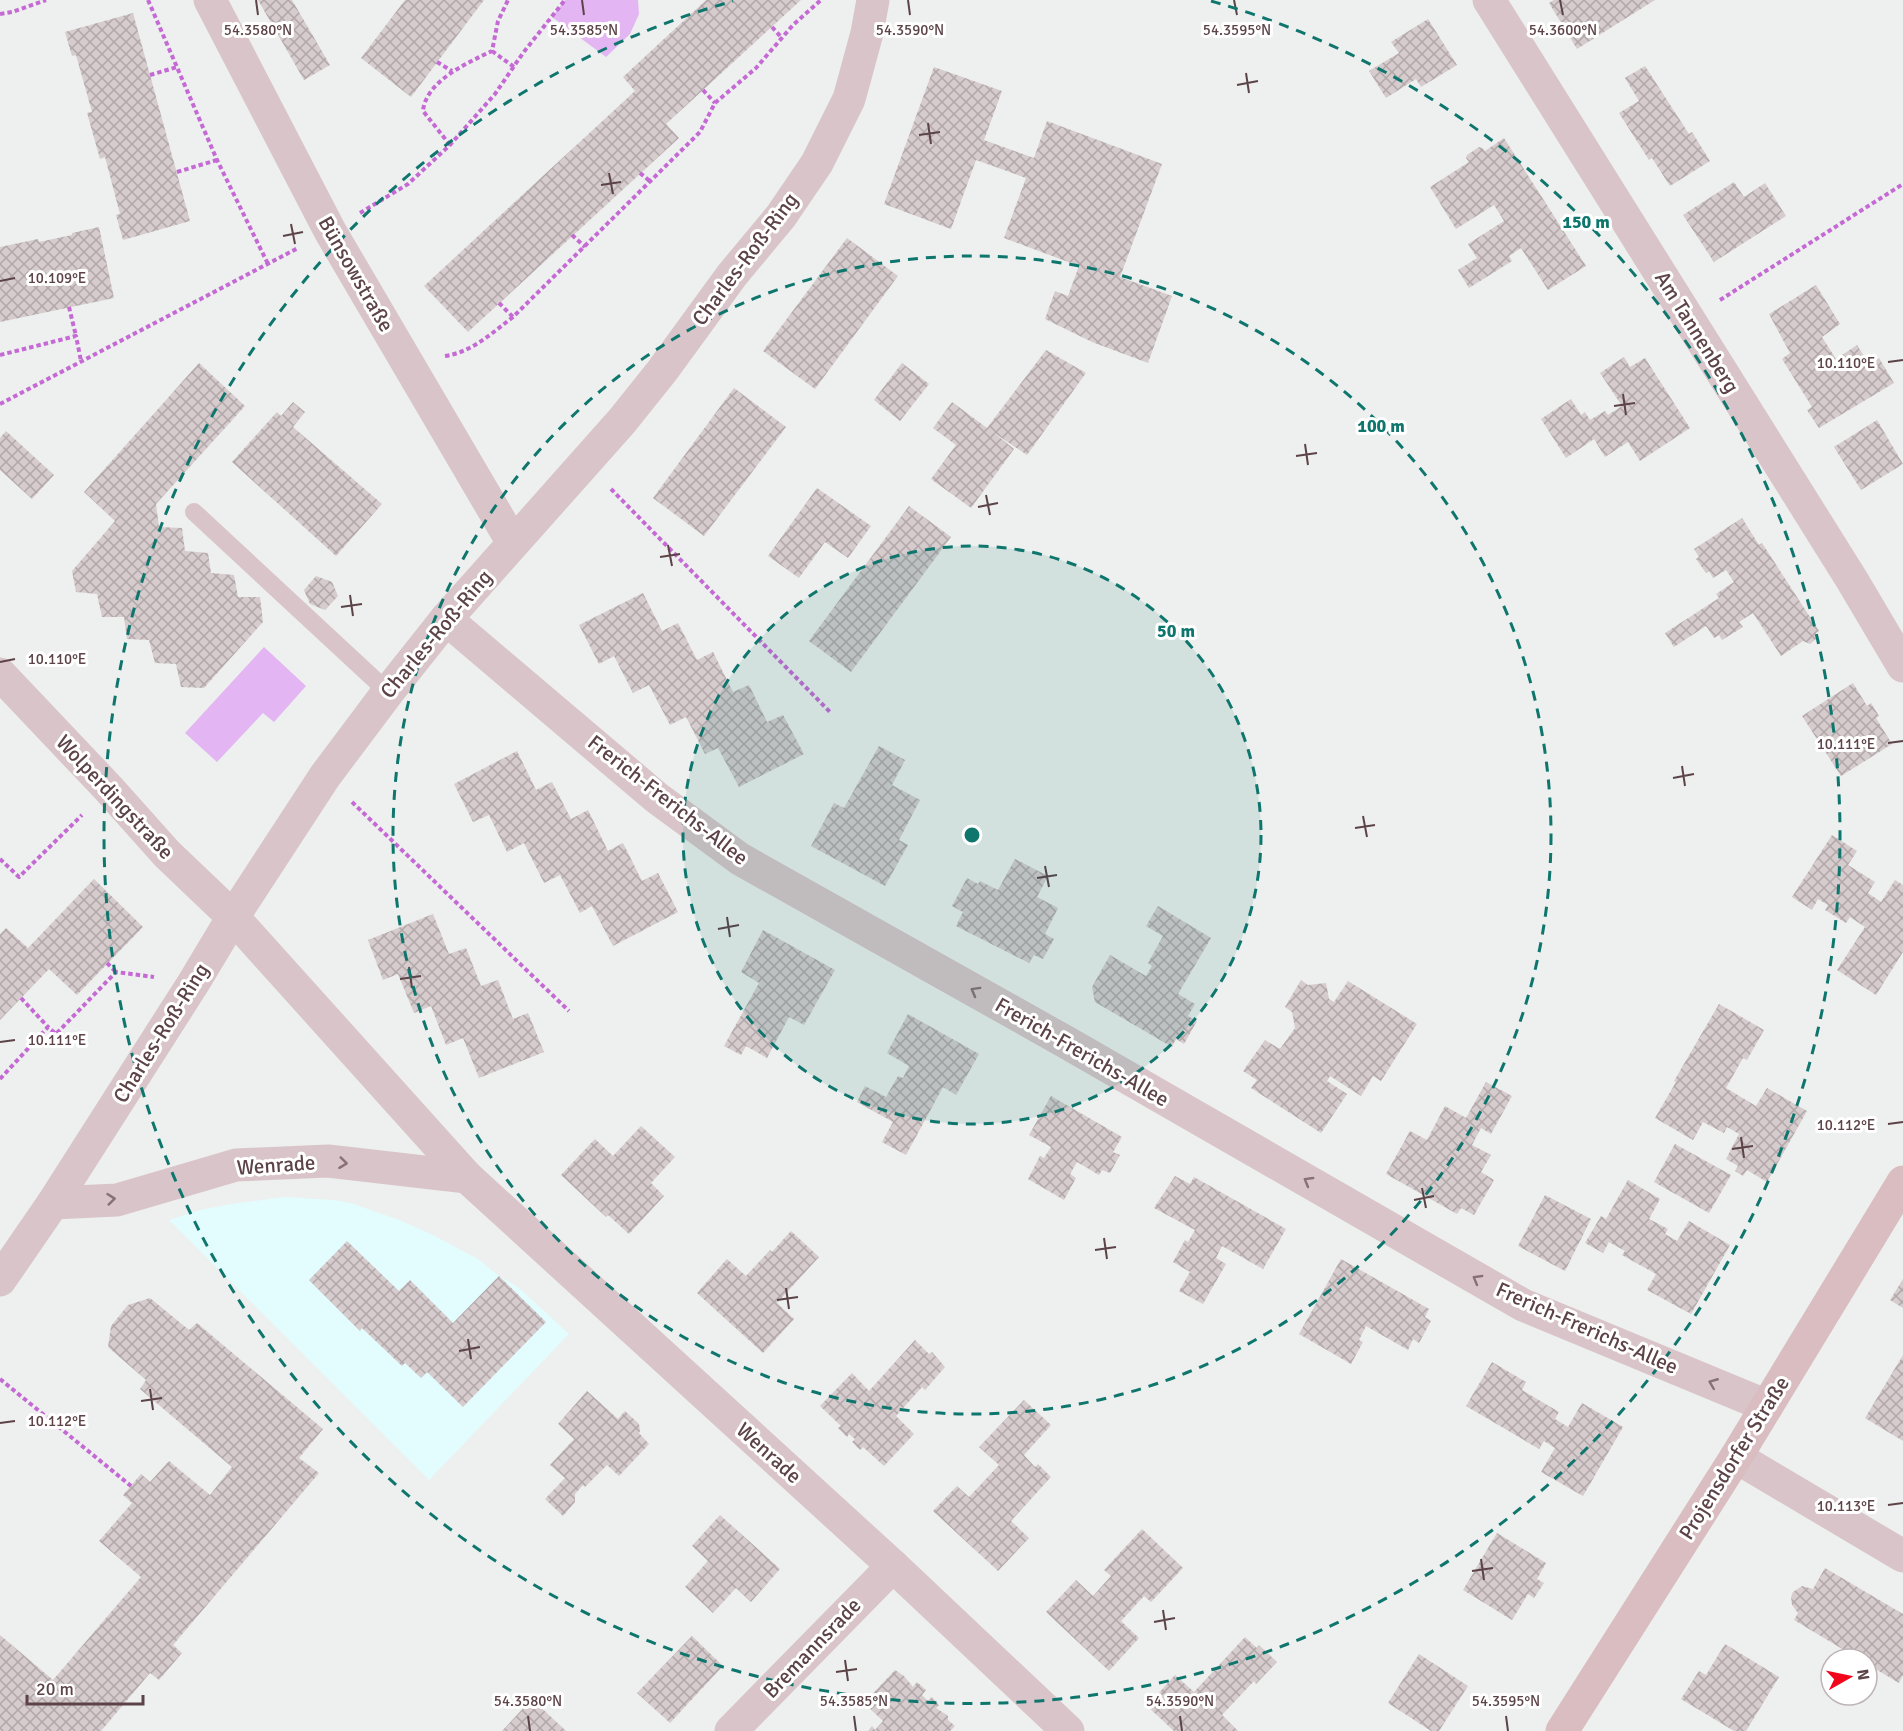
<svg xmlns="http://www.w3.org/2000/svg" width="1903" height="1731" viewBox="0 0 1903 1731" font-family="Signika,sans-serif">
<defs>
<pattern id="building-cross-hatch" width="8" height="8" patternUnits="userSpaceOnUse" patternTransform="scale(1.5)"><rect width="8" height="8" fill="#d6cccd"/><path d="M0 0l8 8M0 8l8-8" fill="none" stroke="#b1a7a8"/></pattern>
</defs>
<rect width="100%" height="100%" fill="#edf0ee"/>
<polygon fill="#e3fcfe" points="285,1197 333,1200 351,1203 399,1220 431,1234 478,1259 499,1276 518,1287 569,1334 429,1480 169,1220 200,1210 231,1204"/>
<g fill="#e3b5f3">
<polygon points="565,0 638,0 639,14 630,34 606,57 552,17"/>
<polygon points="264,647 306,686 274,722 263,713 217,762 185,733"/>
</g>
<g fill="url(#building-cross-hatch)">
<polygon points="258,0 292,0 330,65 304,80"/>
<polygon points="405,0 484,0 411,97 361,58"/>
<polygon points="706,0 801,0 666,124 679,138 468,332 424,286 635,91 623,77"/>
<polygon points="1554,0 1655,0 1577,49 1549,3"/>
<polygon points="133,13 190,221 123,240 116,215 120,214 105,157 100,159 87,113 92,112 76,55 72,56 65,32"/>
<polygon points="1428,19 1457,65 1421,87 1416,79 1386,98 1369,71 1399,53 1391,42"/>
<polygon points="1645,66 1689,134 1692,132 1710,161 1670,186 1652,158 1649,160 1619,113 1639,101 1625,78"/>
<polygon points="934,67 1002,91 984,140 1034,158 1047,121 1162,164 1120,277 1172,296 1148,363 1092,342 1045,319 1055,291 1068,296 1079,266 1004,238 1026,178 976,160 951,229 884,204"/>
<polygon points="1504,138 1586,266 1548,290 1521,248 1509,256 1512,261 1469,288 1458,270 1477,258 1468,244 1504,221 1494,205 1456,229 1430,187 1469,162 1466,158 1467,155 1479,147 1482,148 1485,151"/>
<polygon points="1734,182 1744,197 1765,183 1786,216 1714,262 1683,215"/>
<polygon points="99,227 114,298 0,322 0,247 38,239 39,242 72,235 72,233"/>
<polygon points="847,238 898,276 815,389 763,351"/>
<polygon points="1816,285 1840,324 1822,337 1836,359 1857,345 1869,364 1879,358 1894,383 1819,428 1807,410 1812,407 1782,359 1790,353 1769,314"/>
<polygon points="1046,350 1086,373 1027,455 993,432 1014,449 971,508 931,479 956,445 933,428 952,402 987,428"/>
<polygon points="1624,357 1630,367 1645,358 1690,428 1640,461 1628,442 1605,457 1594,439 1566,458 1541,419 1571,399 1581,415 1585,412 1590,420 1605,411 1608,415 1622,406 1600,373"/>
<polygon points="199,363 245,406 156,504 159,527 182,528 185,551 208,553 211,573 234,575 238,597 260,597 263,622 204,688 181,687 176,664 155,663 149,640 127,639 124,617 102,617 97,594 76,592 72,571 115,521 84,492"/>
<polygon points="902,363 929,384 900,421 874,400"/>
<polygon points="734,388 786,427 704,536 653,498"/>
<polygon points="293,402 305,412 293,427 382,504 336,556 232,462 277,412 281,416"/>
<polygon points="1877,420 1903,464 1861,490 1834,447"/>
<polygon points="6,431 54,475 32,499 0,470 0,438"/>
<polygon points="817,488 871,526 848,558 825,542 799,578 768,556"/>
<polygon points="909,506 951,537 851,672 809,641"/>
<polygon points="1742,518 1759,545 1762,543 1819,631 1816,633 1816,639 1810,644 1803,641 1781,656 1753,613 1739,622 1743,627 1722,640 1719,635 1714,638 1706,626 1674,647 1665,633 1719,598 1716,594 1734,582 1726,570 1713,578 1709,571 1706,573 1696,559 1699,557 1694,549"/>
<polygon points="316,576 332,582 338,596 325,610 310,604 304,590"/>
<polygon points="643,593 662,631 678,623 697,660 713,652 733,692 749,685 767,722 783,715 804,754 739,787 718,748 705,754 686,717 670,725 649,685 633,693 614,656 599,664 579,625"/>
<polygon points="1853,683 1867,706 1871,703 1879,716 1876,718 1892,744 1841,776 1802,716"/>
<polygon points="879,746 905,760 892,785 920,800 899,840 908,845 885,886 811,846 834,803 844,808"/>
<polygon points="517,751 536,790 552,782 571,819 588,810 608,851 623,843 642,881 658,873 678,912 613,946 592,906 580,913 560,875 544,883 524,843 507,852 489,815 473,822 454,784"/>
<polygon points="1832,835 1857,851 1848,865 1875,882 1868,893 1881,902 1895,880 1903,885 1903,952 1876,995 1837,970 1865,927 1850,917 1846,923 1825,910 1828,905 1818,899 1812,910 1792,897"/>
<polygon points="1015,859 1048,876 1037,897 1058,908 1045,934 1054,939 1043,959 1034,955 1029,963 956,926 963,912 952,906 967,878 978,884 980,881 998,890"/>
<polygon points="94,879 143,927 77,995 49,969 0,1020 0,934 6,928 28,948"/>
<polygon points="1158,906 1211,938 1178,994 1195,1004 1188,1016 1197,1021 1184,1044 1176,1039 1172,1047 1095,1002 1092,987 1110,955 1146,976 1152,966 1148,963 1163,936 1146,926"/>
<polygon points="433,914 449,954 466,948 481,986 498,980 513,1019 528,1013 544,1052 479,1078 463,1038 446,1045 431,1006 414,1013 398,974 383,980 368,940"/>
<polygon points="763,930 835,970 804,1025 789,1017 767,1058 746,1046 741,1055 724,1046 759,983 741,972"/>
<polygon points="1301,980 1308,985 1326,983 1329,999 1334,1002 1348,981 1417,1024 1381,1081 1373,1076 1361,1096 1330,1076 1327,1081 1347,1094 1321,1133 1251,1088 1257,1080 1243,1071 1265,1040 1280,1049 1295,1028 1292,1012 1285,1007"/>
<polygon points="1719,1004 1764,1030 1747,1060 1743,1058 1726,1088 1756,1106 1767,1088 1807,1111 1767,1182 1747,1170 1743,1176 1735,1171 1738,1166 1726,1159 1739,1134 1727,1127 1724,1133 1703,1122 1693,1140 1655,1118 1676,1082 1674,1081"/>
<polygon points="908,1014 979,1054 956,1095 943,1087 906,1155 882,1142 893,1122 857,1102 865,1086 886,1097 898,1076 903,1078 909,1066 887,1053"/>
<polygon points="1486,1082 1512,1096 1491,1134 1481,1128 1472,1145 1491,1155 1481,1172 1494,1180 1474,1215 1461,1208 1457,1214 1386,1174 1410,1131 1427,1140 1445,1106 1466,1118"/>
<polygon points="1051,1096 1122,1137 1113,1152 1120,1155 1110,1173 1102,1170 1099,1175 1077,1162 1070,1174 1076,1178 1064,1200 1028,1179 1040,1156 1044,1158 1051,1147 1029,1135"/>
<polygon points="641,1126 675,1157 651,1183 664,1196 629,1234 608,1215 606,1217 561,1175 595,1139 613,1156"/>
<polygon points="1675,1144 1731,1175 1709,1213 1654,1182"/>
<polygon points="1175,1176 1190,1184 1194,1177 1286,1229 1263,1269 1222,1246 1216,1258 1226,1264 1203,1304 1179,1291 1190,1272 1173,1262 1185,1240 1188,1242 1195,1230 1154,1208"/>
<polygon points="1628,1180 1660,1199 1649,1219 1668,1229 1665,1234 1677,1241 1689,1221 1730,1245 1691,1314 1647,1290 1656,1274 1622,1255 1625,1251 1609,1242 1603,1253 1585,1243 1601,1216 1606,1219"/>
<polygon points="1545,1195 1591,1219 1565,1271 1518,1246"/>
<polygon points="791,1231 819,1257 777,1303 794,1319 763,1353 697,1293 727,1259 746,1276 770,1250 772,1252"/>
<polygon points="347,1241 399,1291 410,1280 453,1323 499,1276 546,1322 463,1407 427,1372 421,1378 405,1363 402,1366 362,1328 360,1331 309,1280"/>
<polygon points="1341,1259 1429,1309 1425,1317 1431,1321 1419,1343 1413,1339 1408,1350 1366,1326 1359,1340 1363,1342 1351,1364 1299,1334"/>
<polygon points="1903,1279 1903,1308 1890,1300"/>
<polygon points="150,1298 189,1330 197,1323 323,1429 299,1458 319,1473 173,1645 182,1653 159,1680 150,1673 101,1731 0,1731 0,1635 53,1680 141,1577 99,1541 132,1503 123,1495 141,1474 150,1482 169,1461 210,1495 232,1467 140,1389 146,1380 108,1347 111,1326 128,1305"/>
<polygon points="915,1340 929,1354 932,1352 945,1367 925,1390 922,1387 896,1416 914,1434 884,1466 863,1447 860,1450 852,1442 855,1439 849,1434 847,1437 838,1428 841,1426 820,1406 852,1373 869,1391"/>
<polygon points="1903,1355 1903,1441 1865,1418"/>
<polygon points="1492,1362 1526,1382 1522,1390 1559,1412 1555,1419 1568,1427 1582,1403 1623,1427 1583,1496 1541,1472 1555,1448 1544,1441 1539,1449 1466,1406"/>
<polygon points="587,1391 618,1419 625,1411 639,1424 640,1431 639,1433 649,1444 619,1476 607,1465 585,1487 583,1485 575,1494 575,1502 563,1516 545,1499 565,1478 550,1465 574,1439 558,1424"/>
<polygon points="1024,1400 1051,1425 1024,1455 1035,1467 1038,1464 1051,1477 1011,1521 1029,1538 998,1571 933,1511 957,1486 969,1497 999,1465 979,1447"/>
<polygon points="720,1515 780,1569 751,1602 736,1588 713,1613 685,1587 708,1561 692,1546"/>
<polygon points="1142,1529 1183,1568 1151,1602 1144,1596 1121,1621 1139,1638 1109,1671 1046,1612 1076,1580 1093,1596 1111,1576 1104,1570"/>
<polygon points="1497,1533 1546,1563 1537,1579 1544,1583 1534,1598 1528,1594 1512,1620 1463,1590"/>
<polygon points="1825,1568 1903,1614 1903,1675 1899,1683 1867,1664 1867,1659 1859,1659 1794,1620 1798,1613 1792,1605 1791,1597 1793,1592 1802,1586 1813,1589"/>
<polygon points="692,1636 723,1666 670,1723 637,1693"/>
<polygon points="1245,1637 1257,1648 1259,1645 1277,1662 1256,1684 1254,1681 1222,1715 1238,1731 1174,1731 1147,1706 1175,1675 1194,1692"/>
<polygon points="1725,1644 1779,1677 1746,1731 1734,1731 1681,1699 1699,1671 1706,1675"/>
<polygon points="1419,1654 1468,1686 1439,1731 1431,1731 1388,1703"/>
<polygon points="895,1670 904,1676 913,1687 917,1682 926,1690 922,1695 928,1701 932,1697 939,1705 936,1708 948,1716 948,1720 955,1726 950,1731 868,1731 872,1726 875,1730 883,1721 864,1703"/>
<polygon points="532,1699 566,1731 502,1731"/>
</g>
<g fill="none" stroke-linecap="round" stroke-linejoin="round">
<g stroke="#c56ad5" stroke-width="4" stroke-dasharray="4.5 3" stroke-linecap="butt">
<polyline points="148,0 217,160 268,264"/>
<polyline points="0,14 12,12 46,0"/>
<polyline points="772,27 782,38"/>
<polyline points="492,51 514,67"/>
<polyline points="437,62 452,71"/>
<polyline points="150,75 177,67"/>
<polyline points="703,90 715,103"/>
<path d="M 450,145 L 423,111 C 426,81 467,63 492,51 L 498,21 L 508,0"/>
<polyline points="177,172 217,160"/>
<polyline points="640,173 651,182"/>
<polyline points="360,213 408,184 450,145 495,94 523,53 565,0"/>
<polyline points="572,235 585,247"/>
<polyline points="1720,300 1903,184"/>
<polyline points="499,303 513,317"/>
<polyline points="69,307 76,336"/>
<polyline points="0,355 76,336 81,361"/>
<path d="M 445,356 C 472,352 492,333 513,317 L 700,132 L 715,103 L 756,68 L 793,25 L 821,0"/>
<polyline points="0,404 298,248"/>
<polyline points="611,489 830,712"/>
<polyline points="352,802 569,1011"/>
<polyline points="0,859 19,877 82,815"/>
<polyline points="107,963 116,972"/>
<polyline points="21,998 48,1027"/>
<polyline points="0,1079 48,1027 56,1034 116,972 154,977"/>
<polyline points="0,1379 131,1486"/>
</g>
<polyline stroke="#d9c5c9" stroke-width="18" points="194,512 388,692"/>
<g stroke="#d9c5c9" stroke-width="33">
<polyline points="210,0 330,231 513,543"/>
<polyline points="1489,0 1852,580 1903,666"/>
<polyline points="446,619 657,798 740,859 1064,1041 1523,1305 1767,1406"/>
<polyline points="0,674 108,788 167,854 233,917 467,1177 893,1566 1068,1731"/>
<polyline points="53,1203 117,1200 236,1165 328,1161 467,1177"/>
<polyline points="0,1280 53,1203 194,982 233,917 325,776 388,692 446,619 622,421 662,371 732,275 781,216 817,163 849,99 867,33 873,0"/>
<polyline points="1736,1457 1903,1556"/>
<polyline points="731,1731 893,1566"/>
</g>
<polyline stroke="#d9bdc1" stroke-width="33" points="1562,1731 1736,1457 1903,1182"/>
</g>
<defs><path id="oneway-chevron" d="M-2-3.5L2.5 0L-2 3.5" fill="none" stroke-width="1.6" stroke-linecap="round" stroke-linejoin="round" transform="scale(1.5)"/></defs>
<g stroke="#887075">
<use href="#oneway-chevron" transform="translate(975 991) rotate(-151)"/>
<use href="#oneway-chevron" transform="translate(343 1163) rotate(7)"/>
<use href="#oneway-chevron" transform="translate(1308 1181) rotate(-150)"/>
<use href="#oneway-chevron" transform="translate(111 1199) rotate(-6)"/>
<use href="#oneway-chevron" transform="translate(1477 1279) rotate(-150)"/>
<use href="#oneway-chevron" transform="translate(1713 1383) rotate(-158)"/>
</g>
<path fill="none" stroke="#5c4348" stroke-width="2" d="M 256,0 L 258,15M 582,0 L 584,15M 908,0 L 910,15M 1234,0 L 1237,15M 1560,0 L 1563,15M 1246,73 L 1249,93M 1237,85 L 1258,81M 928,123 L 931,144M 919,135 L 940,132M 609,173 L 613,194M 601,185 L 621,182M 291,224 L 295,244M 283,236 L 303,232M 0,281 L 15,278M 1888,362 L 1903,360M 1623,394 L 1626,415M 1614,406 L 1635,403M 1305,444 L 1308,465M 1296,456 L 1317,453M 986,495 L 990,515M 978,507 L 998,503M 668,545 L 672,566M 660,557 L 680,554M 350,595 L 353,616M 341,607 L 362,604M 0,662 L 15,659M 1888,743 L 1903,741M 1682,766 L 1685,786M 1673,778 L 1694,774M 1363,816 L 1367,837M 1355,828 L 1375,825M 1045,866 L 1049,887M 1037,878 L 1057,875M 727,917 L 730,937M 718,929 L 739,925M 409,967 L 412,988M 400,979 L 421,976M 0,1042 L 15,1040M 1888,1124 L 1903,1122M 1741,1137 L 1744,1158M 1732,1149 L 1753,1146M 1422,1188 L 1426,1208M 1414,1200 L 1434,1196M 1104,1238 L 1107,1259M 1095,1250 L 1116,1247M 786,1288 L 789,1309M 777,1300 L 798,1297M 468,1339 L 471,1359M 459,1351 L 480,1347M 150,1389 L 153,1410M 141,1401 L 162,1398M 0,1423 L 15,1421M 1888,1505 L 1903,1503M 1481,1559 L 1484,1580M 1472,1571 L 1493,1568M 1163,1610 L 1166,1630M 1154,1622 L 1175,1618M 845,1660 L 848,1681M 836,1672 L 857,1669M 528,1716 L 530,1731M 854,1716 L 856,1731M 1180,1716 L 1182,1731M 1506,1716 L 1508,1731"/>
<circle cx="972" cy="835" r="289" fill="#0f766e" fill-opacity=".12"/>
<g fill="none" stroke="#0f766e" stroke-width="3" stroke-dasharray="10 8">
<circle cx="972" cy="835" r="289"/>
<circle cx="972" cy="835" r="579"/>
<path d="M1211 1A868 868 0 1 1 733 1"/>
</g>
<g text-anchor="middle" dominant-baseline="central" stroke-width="6" stroke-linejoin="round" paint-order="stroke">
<g font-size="21" fill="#5c4348" stroke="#fff">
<text transform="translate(745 259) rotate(-53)">Charles-Roß-Ring</text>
<text transform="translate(356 274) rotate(60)">Bünsowstraße</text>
<text transform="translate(1697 332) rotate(58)">Am Tannenberg</text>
<text transform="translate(436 634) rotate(-50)">Charles-Roß-Ring</text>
<text transform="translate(115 797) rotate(47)">Wolperdingstraße</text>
<text transform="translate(668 800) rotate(38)">Frerich-Frerichs-Allee</text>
<text transform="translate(161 1033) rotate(-58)">Charles-Roß-Ring</text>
<text transform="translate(1082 1052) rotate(30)">Frerich-Frerichs-Allee</text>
<text transform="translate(276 1165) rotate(-4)">Wenrade</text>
<text transform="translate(1587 1328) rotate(24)">Frerich-Frerichs-Allee</text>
<text transform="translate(769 1453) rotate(42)">Wenrade</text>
<text transform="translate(1734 1458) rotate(-58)">Projensdorfer Straße</text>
<text transform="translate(812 1648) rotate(-46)">Bremannsrade</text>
</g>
</g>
<g font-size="15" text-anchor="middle" fill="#5c4348" stroke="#fff" stroke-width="6" stroke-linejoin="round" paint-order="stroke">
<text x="258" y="35">54.3580°N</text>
<text x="584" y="35">54.3585°N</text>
<text x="910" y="35">54.3590°N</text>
<text x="1237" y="35">54.3595°N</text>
<text x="1563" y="35">54.3600°N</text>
<text x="57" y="283">10.109°E</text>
<text x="1846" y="368">10.110°E</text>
<text x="57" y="664">10.110°E</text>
<text x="1846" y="749">10.111°E</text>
<text x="57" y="1045">10.111°E</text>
<text x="1846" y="1130">10.112°E</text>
<text x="57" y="1426">10.112°E</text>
<text x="1846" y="1511">10.113°E</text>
<text x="528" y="1706">54.3580°N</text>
<text x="854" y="1706">54.3585°N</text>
<text x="1180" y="1706">54.3590°N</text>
<text x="1506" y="1706">54.3595°N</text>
</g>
<circle cx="972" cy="835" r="9" fill="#0f766e" stroke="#fff" stroke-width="3"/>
<g font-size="18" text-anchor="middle" font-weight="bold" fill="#0f766e" stroke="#fff" stroke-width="6" stroke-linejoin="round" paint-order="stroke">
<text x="1586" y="228">150 m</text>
<text x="1381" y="432">100 m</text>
<text x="1176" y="637">50 m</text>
</g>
<g transform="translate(1849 1677) rotate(81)"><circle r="28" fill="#ffffff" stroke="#beb4b6" stroke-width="1.5"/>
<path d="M0-4.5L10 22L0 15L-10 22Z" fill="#f1061c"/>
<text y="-9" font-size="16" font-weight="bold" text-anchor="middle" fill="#5c4348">N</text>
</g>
<path d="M27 1695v9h116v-9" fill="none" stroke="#5c4348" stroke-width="3"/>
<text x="36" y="1695" font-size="18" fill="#5c4348" stroke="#ffffff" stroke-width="4.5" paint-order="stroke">20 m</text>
</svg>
